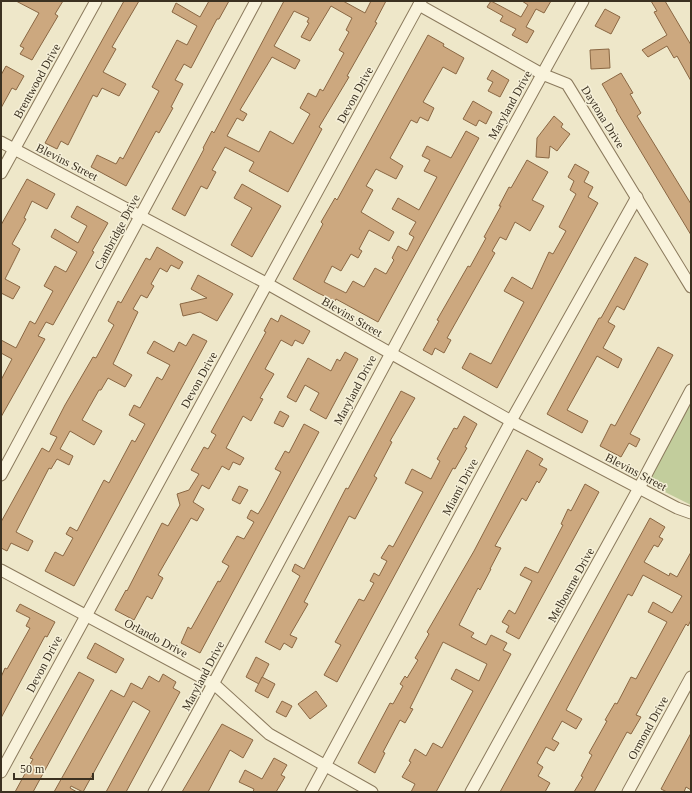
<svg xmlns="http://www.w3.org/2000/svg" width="692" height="793" viewBox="0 0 692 793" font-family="Georgia,serif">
<rect width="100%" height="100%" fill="#eee7c9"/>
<polygon fill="#c2cd9c" points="691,400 691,505 655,487 652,482 651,474"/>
<g fill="#cca87f" stroke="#8a6743" fill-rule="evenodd">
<polygon points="16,1 63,1 55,14 58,16 32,60 20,54 24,48 20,46 39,13"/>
<polygon points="124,1 139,1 112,47 116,49 103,72 126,84 119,96 102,88 97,97 93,95 68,145 61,141 57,149 45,143"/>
<polygon points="209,1 229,1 219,19 217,19 191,68 184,64 175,80 183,84 171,107 173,108 159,133 156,131 126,186 91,167 97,155 116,164 120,157 123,159 159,91 152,87 177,40 187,45 197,26 172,12 176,3 200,17"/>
<path d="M 284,1 L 343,1 L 365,13 L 371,1 L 386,1 L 375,22 L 377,23 L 347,76 L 349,77 L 319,127 L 322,129 L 288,192 L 249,171 L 254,162 L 225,147 L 212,170 L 216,172 L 207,189 L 201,186 L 185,216 L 172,209 L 204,149 L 203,148 L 212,131 L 214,133 ZM 331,6 L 352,18 L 346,30 L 349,32 L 339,50 L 344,53 L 323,91 L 320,89 L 316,97 L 308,93 L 300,108 L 310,114 L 293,144 L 270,131 L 259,152 L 227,136 L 237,118 L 243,121 L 247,114 L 240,110 L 272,57 L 295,69 L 300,60 L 274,46 L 294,11 L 309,18 L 307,22 L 309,23 L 301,37 L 310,41 Z"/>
<polygon points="491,1 521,17 528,5 522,1 551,1 544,13 536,9 526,27 534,31 527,43 512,35 516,29 500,21 503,16 487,7"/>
<polygon points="651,1 665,1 691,45 691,81 677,56 674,58 667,46 648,57 642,50 667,35 654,12 657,11"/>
<polygon points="605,9 620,17 611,34 595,26"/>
<polygon points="428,35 444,44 443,46 464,58 456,74 443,67 423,102 434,108 428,121 420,117 417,123 411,120 390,158 403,166 396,179 376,169 366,186 373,190 361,212 394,232 389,241 369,230 359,249 362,251 358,258 351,254 341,271 332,266 324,282 346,293 353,281 364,287 375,268 386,274 394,260 392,258 398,246 407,251 414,237 409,234 416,222 392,209 398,198 419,210 437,177 424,171 430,160 422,156 427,146 451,158 466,131 479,138 378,322 336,299 335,301 318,293 293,279 323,224 321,222 335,198 337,200"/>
<polygon points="609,49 610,68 591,69 590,50"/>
<polygon points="6,66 24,76 16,90 12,88 1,108 1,75"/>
<polygon points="492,70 509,80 500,97 488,91 493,82 487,79"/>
<polygon points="621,73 633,93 630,94 641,113 637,116 691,204 691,235 616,110 617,110 602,84"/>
<polygon points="473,101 492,112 486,124 479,120 476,126 463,119"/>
<polygon points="554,116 563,124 561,127 570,134 557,151 550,146 549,158 536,157 537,138"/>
<polygon points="527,160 548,172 532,200 544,206 530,231 515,222 506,240 500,237 492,251 495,253 447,338 451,340 444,353 435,348 432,355 423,350 439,321 437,320 468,266 470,267 486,238 484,237 501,206 499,206 509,187 511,188"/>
<polygon points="575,164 589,172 584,182 593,187 588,197 598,203 497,388 462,368 470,353 491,364 524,302 504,291 512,277 532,289 549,252 553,254 566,231 559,227 576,194 570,190 574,181 568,177"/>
<polygon points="27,179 55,194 47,209 32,201 24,218 26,219 12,244 20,249 5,279 20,287 13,299 1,293 1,225"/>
<polygon points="242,184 281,206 252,257 231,245 252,208 234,198"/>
<polygon points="77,206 108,223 92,251 94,252 53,325 46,322 38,336 45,339 1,417 1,380 12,359 1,353 1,340 16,348 30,321 35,324 53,291 44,286 55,266 66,272 77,252 51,237 55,229 78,243 87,226 71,217"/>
<polygon points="157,247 183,262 179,269 171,265 167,272 160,268 151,284 154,286 147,298 141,295 133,309 138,312 113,364 132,375 125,387 108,378 101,390 99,390 82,420 102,431 94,445 70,431 60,449 73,456 69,465 57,459 51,469 49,468 16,532 33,541 28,551 11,543 7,551 1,548 1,522 42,448 49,452 57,437 50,434 65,405 93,357 96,358 114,325 108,321 118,301 121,303 146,258 150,260"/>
<polygon points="635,257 648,264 624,310 617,306 608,322 615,326 603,348 622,359 618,368 597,356 567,410 588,421 582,433 547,414 599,318 601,318"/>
<polygon points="198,275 233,294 217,321 200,312 183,316 180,304 207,298 191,289"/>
<polygon points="281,315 310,331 303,344 295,340 292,346 281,340 265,369 274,374 260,398 263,399 251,421 243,416 226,448 244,458 240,465 233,462 229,470 222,466 209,489 202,485 193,502 204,509 197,521 191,518 158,575 163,578 152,599 147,596 134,620 115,610 126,590 127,591 162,523 168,526 180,505 177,494 189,490 199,474 191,470 204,447 208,449 216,435 211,432 266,332 264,331 271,318 278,322"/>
<polygon points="193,334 207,341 74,586 45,571 55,552 63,556 73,538 66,534 70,527 77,531 104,480 109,483 132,440 135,442 145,424 129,415 134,405 140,408 157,377 162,380 170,365 147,353 154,341 174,352 179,342 186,346"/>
<polygon points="658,347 673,355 630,434 640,439 636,447 629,443 621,457 600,446 611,424 615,426"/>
<polygon points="345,352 358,359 326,419 310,410 319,393 305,385 296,402 287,397 308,358 331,371 337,359 340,361"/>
<polygon points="401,391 415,398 390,441 392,442 374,476 377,478 355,519 349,516 304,602 308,604 290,635 297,638 292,648 284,643 280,650 265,642 300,576 292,571 295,564 304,569 346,488 348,489"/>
<polygon points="280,411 289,416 283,427 274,423"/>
<polygon points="464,416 477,424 465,447 467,448 455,469 453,468 424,521 337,682 324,675 341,645 335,642 359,599 364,601 374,583 370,581 374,573 379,576 387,561 381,558 389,545 393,547 423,492 405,483 412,469 431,479 440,461 437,459 454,428 457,429"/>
<polygon points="304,424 319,432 200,653 181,643 188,627 191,629 218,581 220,582 229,566 222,562 237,536 244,539 254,522 247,518 251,510 258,514 263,506 281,472 275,469 285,451 289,453"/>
<polygon points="527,450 543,459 539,465 547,469 539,483 537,481 526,501 522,498 495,546 501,548 490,569 491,569 480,590 478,588 459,625 474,633 471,637 486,645 491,635 507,643 503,650 511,654 436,792 411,792 415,784 402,777 411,762 409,761 415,749 426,756 433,743 442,748 473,691 451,679 456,669 479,681 487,664 443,642 410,708 413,709 405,723 400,720 383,752 385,753 375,773 358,763 390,703 393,704 403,686 400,684 405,676 407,678 418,660 415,658 429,634 427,632 474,551"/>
<polygon points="585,484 599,492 519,639 506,632 509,626 502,622 509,610 515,614 532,581 520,575 525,567 538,573 563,525 561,524 568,509 571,511"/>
<polygon points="239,486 248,490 240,504 232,500"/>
<polygon points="650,518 665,527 659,537 663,539 658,547 654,545 644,562 669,576 670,573 677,577 691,552 691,620 688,626 686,624 636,715 641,717 631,734 627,732 594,792 574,792 583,777 581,776 592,755 589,753 607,721 605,720 615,703 617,704 631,677 636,679 667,622 648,612 653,602 672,613 682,596 643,575 632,596 628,594 566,710 582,719 576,729 562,721 552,739 559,743 554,751 546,747 537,763 543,767 538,776 550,783 545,792 500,792"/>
<polygon points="20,604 55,622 47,637 45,636 1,718 1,677 5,668 7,669 30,628 26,626 30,618 16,611"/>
<polygon points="95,643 124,659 116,673 87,658"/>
<polygon points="256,657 269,664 259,684 246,677"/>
<polygon points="79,672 94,680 33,792 15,792 33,759 30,758"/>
<polygon points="163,674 176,682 173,688 180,692 126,792 106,792 150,711 133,701 83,792 71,786 70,788 77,792 54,792 111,690 124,697 131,683 142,689 149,676 159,682"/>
<polygon points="262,677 275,684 268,698 255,691"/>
<polygon points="316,691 327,706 310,719 298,704"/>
<polygon points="282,701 292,706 286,717 276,712"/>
<polygon points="222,724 253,740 243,758 230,750 208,792 182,792"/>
<polygon points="691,733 691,790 686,787 684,792 667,792 661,789"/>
<polygon points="274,758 287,765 281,775 285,777 276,792 253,792 254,789 239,782 245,770 262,779"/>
</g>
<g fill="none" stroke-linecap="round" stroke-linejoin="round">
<g stroke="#8b7a5d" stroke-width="13">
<g id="minor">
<polyline points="419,5 542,74 567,84 691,287"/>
<polyline points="1,142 266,283 511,421 677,508 691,513"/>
<polyline points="1,173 96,1"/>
<polyline points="1,475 256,1"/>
<polyline points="1,570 214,684 269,734 372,792"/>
<polyline points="1,772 421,1"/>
<path d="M 154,792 C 299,530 436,263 583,1"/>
<polyline points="311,792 511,421 637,197"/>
<polyline points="471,792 639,488 691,390"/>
<polyline points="628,792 691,677"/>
</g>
</g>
<use href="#minor" stroke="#f9f3dc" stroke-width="11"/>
</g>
<g text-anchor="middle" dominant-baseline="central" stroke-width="3" stroke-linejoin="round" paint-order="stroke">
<g font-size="12" fill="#3b3121" stroke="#f6f0d8">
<text transform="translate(37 81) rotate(-61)">Brentwood Drive</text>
<text transform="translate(355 95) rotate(-61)">Devon Drive</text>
<text transform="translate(510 105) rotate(-61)">Maryland Drive</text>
<text transform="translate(603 117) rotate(58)">Daytona Drive</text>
<text transform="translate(67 162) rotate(27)">Blevins Street</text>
<text transform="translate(117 232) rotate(-62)">Cambridge Drive</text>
<text transform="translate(352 317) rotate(30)">Blevins Street</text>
<text transform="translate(199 380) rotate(-61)">Devon Drive</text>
<text transform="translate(355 390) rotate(-62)">Maryland Drive</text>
<text transform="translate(636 472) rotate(28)">Blevins Street</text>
<text transform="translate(460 487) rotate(-62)">Miami Drive</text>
<text transform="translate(571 585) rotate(-61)">Melbourne Drive</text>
<text transform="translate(156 638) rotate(28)">Orlando Drive</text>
<text transform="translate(44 664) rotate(-62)">Devon Drive</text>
<text transform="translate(203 676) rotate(-62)">Maryland Drive</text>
<text transform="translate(648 728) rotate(-61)">Ormond Drive</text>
</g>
</g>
<rect width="692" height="793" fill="none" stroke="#3b3121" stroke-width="4"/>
<path d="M14 773v6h79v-6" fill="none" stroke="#3b3121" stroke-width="2"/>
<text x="20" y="773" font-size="12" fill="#3b3121" stroke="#f6f0d8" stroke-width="3" paint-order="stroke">50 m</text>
</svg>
